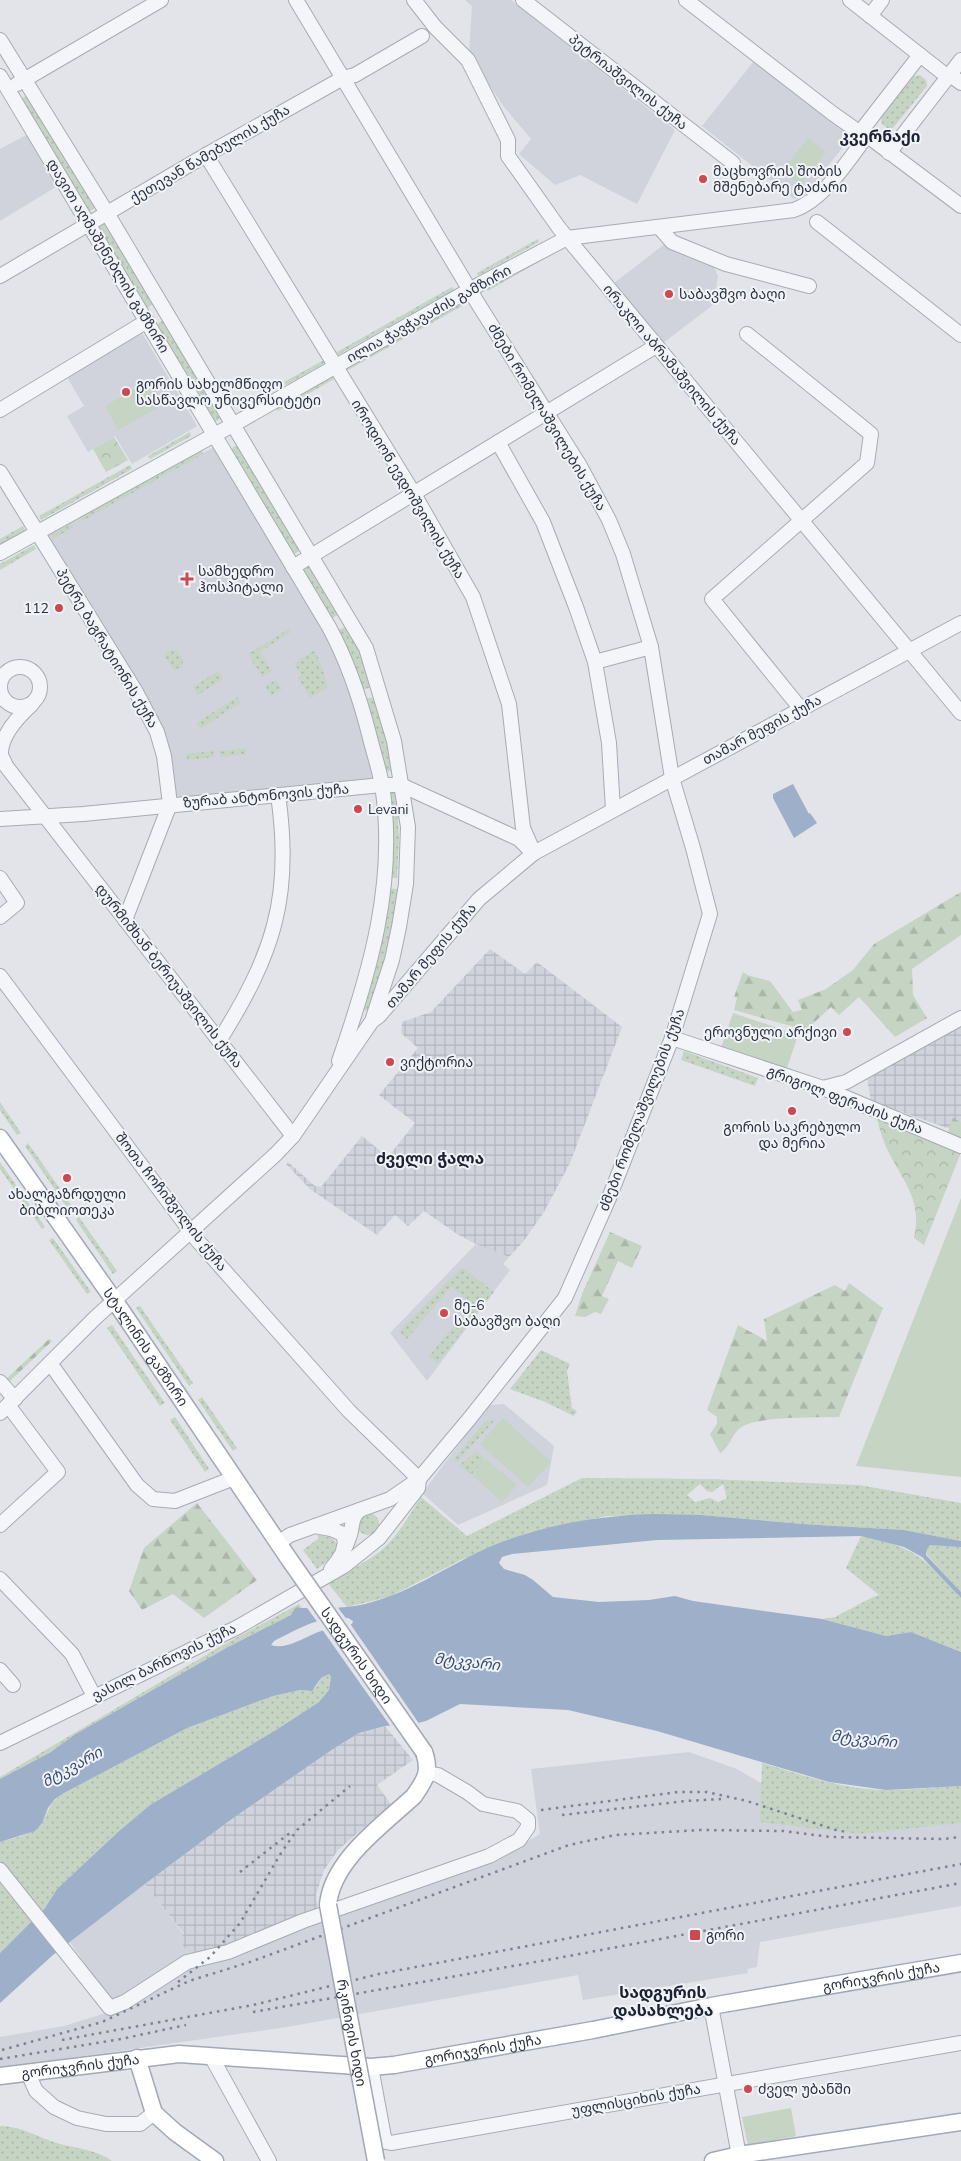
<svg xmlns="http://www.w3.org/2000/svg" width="961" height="2161" viewBox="0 0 961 2161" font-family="'Nunito Sans','Noto Sans Georgian',sans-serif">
<defs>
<pattern id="industrial-grid" width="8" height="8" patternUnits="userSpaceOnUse" patternTransform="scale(1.25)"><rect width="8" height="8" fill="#d0d3dc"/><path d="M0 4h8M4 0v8" fill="none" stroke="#b3b6be"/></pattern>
<pattern id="grass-dots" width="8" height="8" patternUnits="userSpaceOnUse" patternTransform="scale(1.25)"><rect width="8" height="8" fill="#c6d4c3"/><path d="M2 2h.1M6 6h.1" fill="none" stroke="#aab6a9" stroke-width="1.8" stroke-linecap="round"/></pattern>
<pattern id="forest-firs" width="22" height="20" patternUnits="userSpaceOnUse" patternTransform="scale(1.25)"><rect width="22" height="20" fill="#c6d4c3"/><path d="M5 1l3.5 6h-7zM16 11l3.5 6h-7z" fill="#aab6a9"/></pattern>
<pattern id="park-crowns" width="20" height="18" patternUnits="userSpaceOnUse" patternTransform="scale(1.25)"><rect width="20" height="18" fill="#c6d4c3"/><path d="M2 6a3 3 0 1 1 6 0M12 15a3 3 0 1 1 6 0" fill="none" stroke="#aab6a9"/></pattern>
</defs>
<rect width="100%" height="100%" fill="#e2e4ea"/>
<g fill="#d0d3dc">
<polygon points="465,0 511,0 675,130 637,204 580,175 555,185 519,154 531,139 504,107 469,54 472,6"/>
<polygon points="754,61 852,136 803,197 799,198 794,199 702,126"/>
<polygon points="28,134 59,185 0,221 0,149"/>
<polygon points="666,243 706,261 714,267 718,276 713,305 663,343 614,283"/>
<polygon points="142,333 197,426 132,464 115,436 88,452 67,416 84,406 67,377"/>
<polygon points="216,446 343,655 376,779 176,800 166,740 145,693 48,535"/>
<polygon points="476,1244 509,1257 503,1264 510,1270 427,1381 390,1333"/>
<polygon points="504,1404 554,1446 547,1485 458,1525 422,1493 489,1405"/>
<polygon points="689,1752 737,1769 805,1809 961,1820 961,1906 760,1942 757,1967 747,1969 748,1973 583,2000 578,1975 287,2027 0,2068 0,2037 64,2026 135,2004 197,1964 320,1923 514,1849 540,1834 531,1769"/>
<polygon points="145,1884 184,1935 179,1939 188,1953 137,1993 122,2000 110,2000 70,1942"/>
</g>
<g fill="url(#industrial-grid)">
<polygon points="490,949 525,974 537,962 622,1027 570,1163 544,1212 523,1242 509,1257 476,1244 457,1234 424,1211 408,1226 395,1215 377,1235 310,1189 286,1164 288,1162 315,1186 321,1187 362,1136 388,1157 415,1123 379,1095 418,1048 401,1033 402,1022 431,1012"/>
<polygon points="961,1026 961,1133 871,1101 867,1079"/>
<polygon points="385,1726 413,1760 377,1785 391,1804 338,1850 324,1870 316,1895 318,1912 207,1956 188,1953 179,1939 184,1934 145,1884 229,1821 333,1749 359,1733"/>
</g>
<g fill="url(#grass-dots)" fill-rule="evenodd">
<polygon points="920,75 926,80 927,86 893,128 887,128 882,124 881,117 914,76"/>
<polygon points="29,94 97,207 87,213 19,100"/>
<polygon points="105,220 155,303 145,309 95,226"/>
<polygon points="538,239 539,242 478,276 477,273"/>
<polygon points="545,254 547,257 488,291 486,289"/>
<polygon points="452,287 454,290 338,355 337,352"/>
<polygon points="461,304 462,306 348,370 346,368"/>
<polygon points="165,319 223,417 213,423 155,325"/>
<polygon points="324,360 326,362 286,385 284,382"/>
<polygon points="332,376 334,379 278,411 276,408"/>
<polygon points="190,432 191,436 150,459 148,456"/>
<polygon points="240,443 303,549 292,555 229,450"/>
<polygon points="201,450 203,454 82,521 80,518"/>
<polygon points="130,465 132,469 41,520 39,516"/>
<polygon points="71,523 73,527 53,539 51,535"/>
<polygon points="23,526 25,530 0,544 0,539"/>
<polygon points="34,545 36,549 0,570 0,564"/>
<polygon points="311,563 341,613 330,620 300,569"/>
<polygon points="347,626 364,660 372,687 362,690 351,658 337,631"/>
<polygon points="289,629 291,632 260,652 272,671 262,677 248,654"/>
<polygon points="170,650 177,651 183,660 182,666 174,671 164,655"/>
<polygon points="315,650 327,682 327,688 310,698 298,678 301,675 294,663"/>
<polygon points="218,671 223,679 198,695 193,687"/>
<polygon points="276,680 282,689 271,696 265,686"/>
<polygon points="237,697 241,703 200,729 196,723"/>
<polygon points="376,697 394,770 382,773 364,699"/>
<polygon points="246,748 246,754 220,757 219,751"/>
<polygon points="213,751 214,757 187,760 187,754"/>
<polygon points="396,792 399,837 397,878 386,877 385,793"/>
<path d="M 387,888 L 397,889 C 392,933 384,967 369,1009 L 366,1011 L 363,1009 Z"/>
<polygon points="684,1051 758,1078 755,1086 681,1060"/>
<polygon points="0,1102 21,1133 17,1135 0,1110"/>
<polygon points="28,1143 72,1206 68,1209 25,1146"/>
<polygon points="0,1162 45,1227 42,1229 0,1169"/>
<polygon points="79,1217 117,1271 113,1274 76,1220"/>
<polygon points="53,1238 91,1292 87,1294 49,1240"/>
<polygon points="462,1267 494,1292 438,1363 429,1356 473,1303 451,1287 406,1340 399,1331"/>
<polygon points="140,1306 193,1383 189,1386 136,1308"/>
<polygon points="112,1325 165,1403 160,1406 107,1328"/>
<polygon points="541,1350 570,1364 567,1371 572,1408 577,1411 574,1416 545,1402 510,1389"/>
<polygon points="202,1397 237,1448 233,1451 198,1400"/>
<polygon points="175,1417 209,1469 205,1472 170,1420"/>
<polygon points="496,1419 457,1462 454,1459 485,1421"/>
<polygon points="477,1451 485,1459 471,1475 459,1465"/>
<path d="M 582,1478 L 708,1479 L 859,1485 L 961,1503 L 961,1541 L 904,1530 L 802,1524 L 701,1515 L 607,1516 L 530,1532 L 461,1560 L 389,1597 L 347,1607 L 327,1582 C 346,1572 368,1562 384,1548 C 399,1534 410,1514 421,1497 L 467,1536 ZM 700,1484 L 707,1491 L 712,1492 L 723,1484 L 727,1498 L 718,1502 L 710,1498 L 695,1502 L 687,1495 Z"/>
<circle cx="368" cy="1524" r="11"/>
<path d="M 319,1534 C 329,1537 336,1538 339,1549 L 337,1554 L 317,1569 L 303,1550 L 319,1538 L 317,1535 Z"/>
<path d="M 861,1536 C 915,1547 925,1558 961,1598 L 961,1652 L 911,1632 L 886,1636 L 822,1619 L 835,1617 L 873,1597 L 879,1595 L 846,1568 Z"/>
<polygon points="936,1544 961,1547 961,1592 927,1555 927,1549 930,1545"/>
<polygon points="299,1604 302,1608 295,1608 291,1615 228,1647 74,1735 51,1752 0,1779 0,1777 221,1646"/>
<path d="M 329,1674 L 331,1677 L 329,1690 L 319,1702 L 276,1730 L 150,1805 L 118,1832 L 57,1889 L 45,1908 L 0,1953 L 0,1842 C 14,1838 34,1835 42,1822 C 51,1808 48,1804 64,1793 L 187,1728 L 273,1696 L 300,1690 L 307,1691 L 316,1687 L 321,1678 Z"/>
<path d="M 762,1763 C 803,1775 844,1790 887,1790 C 912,1790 937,1787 961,1786 L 961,1823 L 860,1834 L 760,1822 Z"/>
<path d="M 0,2126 C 22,2126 39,2138 60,2144 C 79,2149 95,2149 112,2161 L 0,2161 Z"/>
</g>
<g fill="url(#forest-firs)">
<polygon points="961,892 961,935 912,969 913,995 927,1018 895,1037 859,997 839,1015 831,1007 807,1029 805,1035 798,1033 798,1028 734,1010 737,998 734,997 743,972 747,975 770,981 793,1012 802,1010 798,1000 826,989 853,970 874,944"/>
<polygon points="953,1118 961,1122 961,1141 947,1135"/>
<polygon points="610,1232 642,1246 632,1268 618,1261 602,1296 609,1299 601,1314 595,1312 585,1317 575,1316 582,1294"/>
<path d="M 849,1283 L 883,1308 L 839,1417 C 817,1418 755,1415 739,1429 C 731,1436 730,1447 720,1453 L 710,1434 L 717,1424 L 717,1417 L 707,1410 L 738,1325 L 767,1341 L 764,1319 L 835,1285 L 845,1291 Z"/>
<polygon points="49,1339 52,1341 8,1383 5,1380"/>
<polygon points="197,1503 257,1580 204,1618 173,1594 142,1610 129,1591 144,1548"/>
</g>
<g fill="url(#park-crowns)">
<polygon points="114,437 128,460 106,472 93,449"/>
<path d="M 875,1112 L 954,1145 L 960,1155 L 924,1245 L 914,1238 C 924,1196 898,1177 884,1142 C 880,1132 878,1122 875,1112 Z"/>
</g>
<g fill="#c6d4c3">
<polygon points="808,138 826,152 800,185 782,171"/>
<polygon points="151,380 164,404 118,430 105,406"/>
<polygon points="733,1013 798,1035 786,1071 721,1048"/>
<polygon points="961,1198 961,1477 856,1466"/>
<polygon points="503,1418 551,1462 528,1487 480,1444"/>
<polygon points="486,1459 517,1485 502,1502 472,1475"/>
<polygon points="791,2108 796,2136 748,2145 742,2117"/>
</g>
<g fill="#9dafc9" fill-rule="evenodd">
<polygon points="793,784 809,814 810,813 817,823 794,838 773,798 773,794"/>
<path d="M 653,1514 L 701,1515 L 802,1524 L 904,1530 L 961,1541 L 961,1547 L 930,1545 L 927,1549 L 926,1555 L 961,1592 L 961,1598 L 922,1557 L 904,1547 L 861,1536 L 657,1540 L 512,1554 L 502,1557 L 499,1563 L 504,1569 L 525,1575 L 533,1580 L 553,1597 L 599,1602 L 649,1600 L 675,1596 L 693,1601 L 822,1619 L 886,1636 L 911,1632 L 961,1652 L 961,1786 L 886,1790 L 829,1782 L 657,1731 L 568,1710 L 460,1704 L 426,1721 L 414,1724 L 385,1726 L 359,1733 L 333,1749 L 229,1821 L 145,1884 L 53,1955 L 0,2003 L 0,1953 L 45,1908 L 57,1889 L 118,1832 L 150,1805 L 276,1730 L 319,1702 L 329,1690 L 331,1677 L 329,1674 L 321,1678 L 312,1691 L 300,1690 L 273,1696 L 187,1728 L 64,1793 L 55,1799 L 48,1808 L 42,1823 L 35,1831 L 0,1842 L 0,1779 L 51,1752 L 74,1735 L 228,1647 L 291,1615 L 295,1608 C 315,1608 336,1609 355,1606 C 404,1598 449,1564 494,1545 C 547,1524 597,1516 653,1514 ZM 348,1618 L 353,1621 L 352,1624 C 343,1627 333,1627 324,1630 C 309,1634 287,1651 271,1645 L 274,1641 C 302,1627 316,1617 348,1618 Z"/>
</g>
<g fill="#e2e4ea">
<polygon points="305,1605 336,1605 348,1621 318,1623"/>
<polygon points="349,1622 420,1725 391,1727 321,1628"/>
</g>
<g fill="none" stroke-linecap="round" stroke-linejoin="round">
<g stroke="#a7abb4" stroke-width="16">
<g id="minor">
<polyline points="414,0 435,27 468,60 508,140 508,156 559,228 961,713"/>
<polyline points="523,0 733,163"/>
<polyline points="686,0 832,113 856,130 861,131"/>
<polyline points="850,0 920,55"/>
<polyline points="870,16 882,0"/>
<polyline points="0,40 107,213 366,648 394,741 408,827 406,884 399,927 392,960 373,1018"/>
<path d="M 0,76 L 329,627 C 348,662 359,695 369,734 C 373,751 379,768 382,785 C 397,881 370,972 339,1061"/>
<polyline points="961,83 953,77 948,77 920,55 861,131 961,206"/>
<polyline points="17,84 161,0"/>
<polyline points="889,153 961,60"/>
<polyline points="206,155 414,494 473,597 509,704 523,828 534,853"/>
<polyline points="817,222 961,335"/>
<polyline points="659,227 672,242 726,264 809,286"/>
<polyline points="0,276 206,155 343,78 355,75 422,36"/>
<polyline points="747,334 871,434 867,463 712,599 801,709"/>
<polyline points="0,410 147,321"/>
<polyline points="498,442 543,522 576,607 595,662 609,743 613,810"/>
<polyline points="0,472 136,692 157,732 164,756 170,804 125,920"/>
<path d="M 0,553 L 238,422 L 480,284 L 567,238 L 794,210 C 825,199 847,161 867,136"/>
<polyline points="293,567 656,346"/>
<polyline points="595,662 651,647"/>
<circle cx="20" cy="687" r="20"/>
<path d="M 32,704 C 20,715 0,736 1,755 C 2,758 5,762 6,766 L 293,1136"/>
<polyline points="0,819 83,814 382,785 401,785 519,839 529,849"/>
<polyline points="0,878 17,903 0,917"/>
<polyline points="0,976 197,1240 349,1411 419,1479"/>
<polyline points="672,1038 823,1088 961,1146"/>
<path d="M 219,1041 C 273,955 293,897 278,795"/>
<polyline points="823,1088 846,1082 961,1018"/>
<polyline points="50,1363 137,1485 153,1499 175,1501 234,1478"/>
<polyline points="0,1382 15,1399"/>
<polyline points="0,1413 95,1318 276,1154 293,1136 372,1021 379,1016 479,899 534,853 961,623"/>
<polyline points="0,1525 58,1472 8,1405"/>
<polyline points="315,1526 331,1529 343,1534 345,1542 343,1551"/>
<polyline points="278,1543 290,1535 390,1499 419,1479 470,1418 565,1298 609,1198 672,1038 710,914 693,848 672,778 651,647 623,554 609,520 580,466 477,302 296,0"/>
<path d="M 331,1569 C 340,1559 346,1548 350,1535 C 353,1525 351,1517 360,1510"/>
<polyline points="0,1579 72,1654 94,1696"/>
<polyline points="0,1670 13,1685"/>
<polyline points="0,1743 238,1627 344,1566 379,1538 418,1488 419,1479"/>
<polyline points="0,1870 110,2008 125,2002 187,1962 228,1952 303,1921 489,1856 519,1840 528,1827 528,1820 517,1811 483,1804 467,1792 438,1775 428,1773"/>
<polyline points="711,2006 740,2161"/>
<polyline points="212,2058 269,2161"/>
<polyline points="371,2067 384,2137 386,2142 391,2143 961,2043"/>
<polyline points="28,2073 36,2091 54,2107 77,2118 106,2124 140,2124 154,2113"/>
</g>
</g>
<g stroke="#a1a8b6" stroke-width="19">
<g id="major">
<path id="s1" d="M 0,1138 L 123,1313 L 289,1559"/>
<path d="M 328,1905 C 332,1860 383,1825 414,1796 C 425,1780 431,1772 424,1752"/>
<polyline points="137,2058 154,2113 175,2132 215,2161"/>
<path id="s2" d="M 0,2076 L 179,2054 L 371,2067 L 394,2065 L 593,2030 L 711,2006 L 961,1963"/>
<polyline points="713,2161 739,2155 961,2122"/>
</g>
</g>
<use href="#minor" stroke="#f4f5f8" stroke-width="14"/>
<use href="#major" stroke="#fff" stroke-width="16"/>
<g stroke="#7b8293" stroke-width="2.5" stroke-dasharray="2.5 5" stroke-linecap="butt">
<polyline points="541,1810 678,1792 707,1792 747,1801 836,1830 846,1832"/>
<polyline points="562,1815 686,1801 721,1799"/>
<polyline points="240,1872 291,1832"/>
<polyline points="178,1982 210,1957 240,1923 281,1853 297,1830 350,1786"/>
<polyline points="253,2012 558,1958 961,1883"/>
<polyline points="62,2040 253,2005 379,1974 961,1864"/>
<polyline points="2,2050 102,2022 189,1981 250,1962 569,1845 615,1835 701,1830 784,1831 830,1837 943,1839 961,1837"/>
<polyline points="0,2059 121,2039 186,2025"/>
</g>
<g stroke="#a1a8b6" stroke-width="19" stroke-linecap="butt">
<g id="major-bridge">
<path id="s3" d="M 289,1559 L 424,1752"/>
<path id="s4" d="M 328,1905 L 376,2161"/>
</g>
</g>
<use href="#major-bridge" stroke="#fff" stroke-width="16"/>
</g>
<g fill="#cd4952" stroke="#f1f3f7" stroke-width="2">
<circle cx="703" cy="179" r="5"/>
<circle cx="669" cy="294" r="5"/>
<circle cx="126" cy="392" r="5"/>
<path d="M184.5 571.5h5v5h5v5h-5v5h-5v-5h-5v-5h5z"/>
<circle cx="59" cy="608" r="5"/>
<circle cx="358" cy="809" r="5"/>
<circle cx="847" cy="1032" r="5"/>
<circle cx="390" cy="1062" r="5"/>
<circle cx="792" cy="1111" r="5"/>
<circle cx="67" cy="1178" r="5"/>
<circle cx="444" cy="1313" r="5"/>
<rect x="689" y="1929" width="12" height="12" rx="2.5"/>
<circle cx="748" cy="2089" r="5"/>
</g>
<g text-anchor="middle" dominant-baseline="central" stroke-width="4" stroke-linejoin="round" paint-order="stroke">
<g font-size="14" fill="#2a3142" stroke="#f1f3f7">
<text transform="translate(628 82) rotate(38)">პეტრიაშვილის ქუჩა</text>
<text transform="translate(210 154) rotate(-30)">ქეთევან წამებულის ქუჩა</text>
<text transform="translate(108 256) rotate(59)">დავით აღმაშენებლის გამზირი</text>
<text transform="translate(429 314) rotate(-29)">ილია ჭავჭავაძის გამზირი</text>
<text transform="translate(672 365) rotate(50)">ირაკლი აბრამაშვილის ქუჩა</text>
<text transform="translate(547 417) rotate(59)">ძმები რომელაშვილების ქუჩა</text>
<text transform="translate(408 489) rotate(59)">იროდიონ ევდოშვილის ქუჩა</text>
<text transform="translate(107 648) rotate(59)">პეტრე ბაგრატიონის ქუჩა</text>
<text transform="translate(762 730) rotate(-28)">თამარ მეფის ქუჩა</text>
<text transform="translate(266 796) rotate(-5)">ზურაბ ანტონოვის ქუჩა</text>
<text transform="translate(431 956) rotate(-50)">თამარ მეფის ქუჩა</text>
<text transform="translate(169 976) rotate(52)">დურმიშხან ბერიუაშვილის ქუჩა</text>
<text transform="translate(845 1100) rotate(21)">გრიგოლ ფერაძის ქუჩა</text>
<text transform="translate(642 1110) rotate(-69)">ძმები რომელაშვილების ქუჩა</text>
<text transform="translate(171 1202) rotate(52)">შოთა ჩოჩიშვილის ქუჩა</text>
<text stroke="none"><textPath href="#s1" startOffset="255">სტალინის გამზირი</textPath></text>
<text stroke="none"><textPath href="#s3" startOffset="118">სადგურის ხიდი</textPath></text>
<text transform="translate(164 1662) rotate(-26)">ვასილ ბარნოვის ქუჩა</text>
<text stroke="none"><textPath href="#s2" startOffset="891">გორიჯვრის ქუჩა</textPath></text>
<text stroke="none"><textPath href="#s4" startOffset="130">რკინიგის ხიდი</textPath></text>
<text stroke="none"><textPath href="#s2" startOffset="486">გორიჯვრის ქუჩა</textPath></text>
<text stroke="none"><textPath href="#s2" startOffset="81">გორიჯვრის ქუჩა</textPath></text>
<text transform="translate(636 2100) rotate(-10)">უფლისციხის ქუჩა</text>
</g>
<g font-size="14" fill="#2a3142" stroke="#f1f3f7" text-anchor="start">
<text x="713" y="171">მაცხოვრის შობის<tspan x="713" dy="16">მშენებარე ტაძარი</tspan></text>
<text x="679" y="294">საბავშვო ბაღი</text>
<text x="136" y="384">გორის სახელმწიფო<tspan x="136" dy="16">სასწავლო უნივერსიტეტი</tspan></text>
<text x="198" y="571">სამხედრო<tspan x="198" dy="16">ჰოსპიტალი</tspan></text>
<text x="49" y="608" text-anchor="end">112</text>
<text x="368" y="809">Levani</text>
<text x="837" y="1032" text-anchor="end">ეროვნული არქივი</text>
<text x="400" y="1062">ვიქტორია</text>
<text x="792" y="1127" text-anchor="middle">გორის საკრებულო<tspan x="792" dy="16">და მერია</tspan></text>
<text x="67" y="1194" text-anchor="middle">ახალგაზრდული<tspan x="67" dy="16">ბიბლიოთეკა</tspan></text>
<text x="454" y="1305">მე-6<tspan x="454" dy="16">საბავშვო ბაღი</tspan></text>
<text x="706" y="1935">გორი</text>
<text x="758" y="2089">ძველ უბანში</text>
</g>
<g font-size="15" font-style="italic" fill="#344c75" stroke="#f1f3f7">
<text transform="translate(467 1662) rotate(6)">მტკვარი</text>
<text transform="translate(864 1739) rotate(6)">მტკვარი</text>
<text transform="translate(72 1767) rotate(-29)">მტკვარი</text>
</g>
<g font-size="16" font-weight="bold" fill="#1c2233" stroke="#f1f3f7">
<text x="880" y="137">კვერნაქი</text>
<text x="430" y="1159">ძველი ჭალა</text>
<text x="663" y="1993">სადგურის<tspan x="663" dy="18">დასახლება</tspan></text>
</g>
</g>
</svg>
